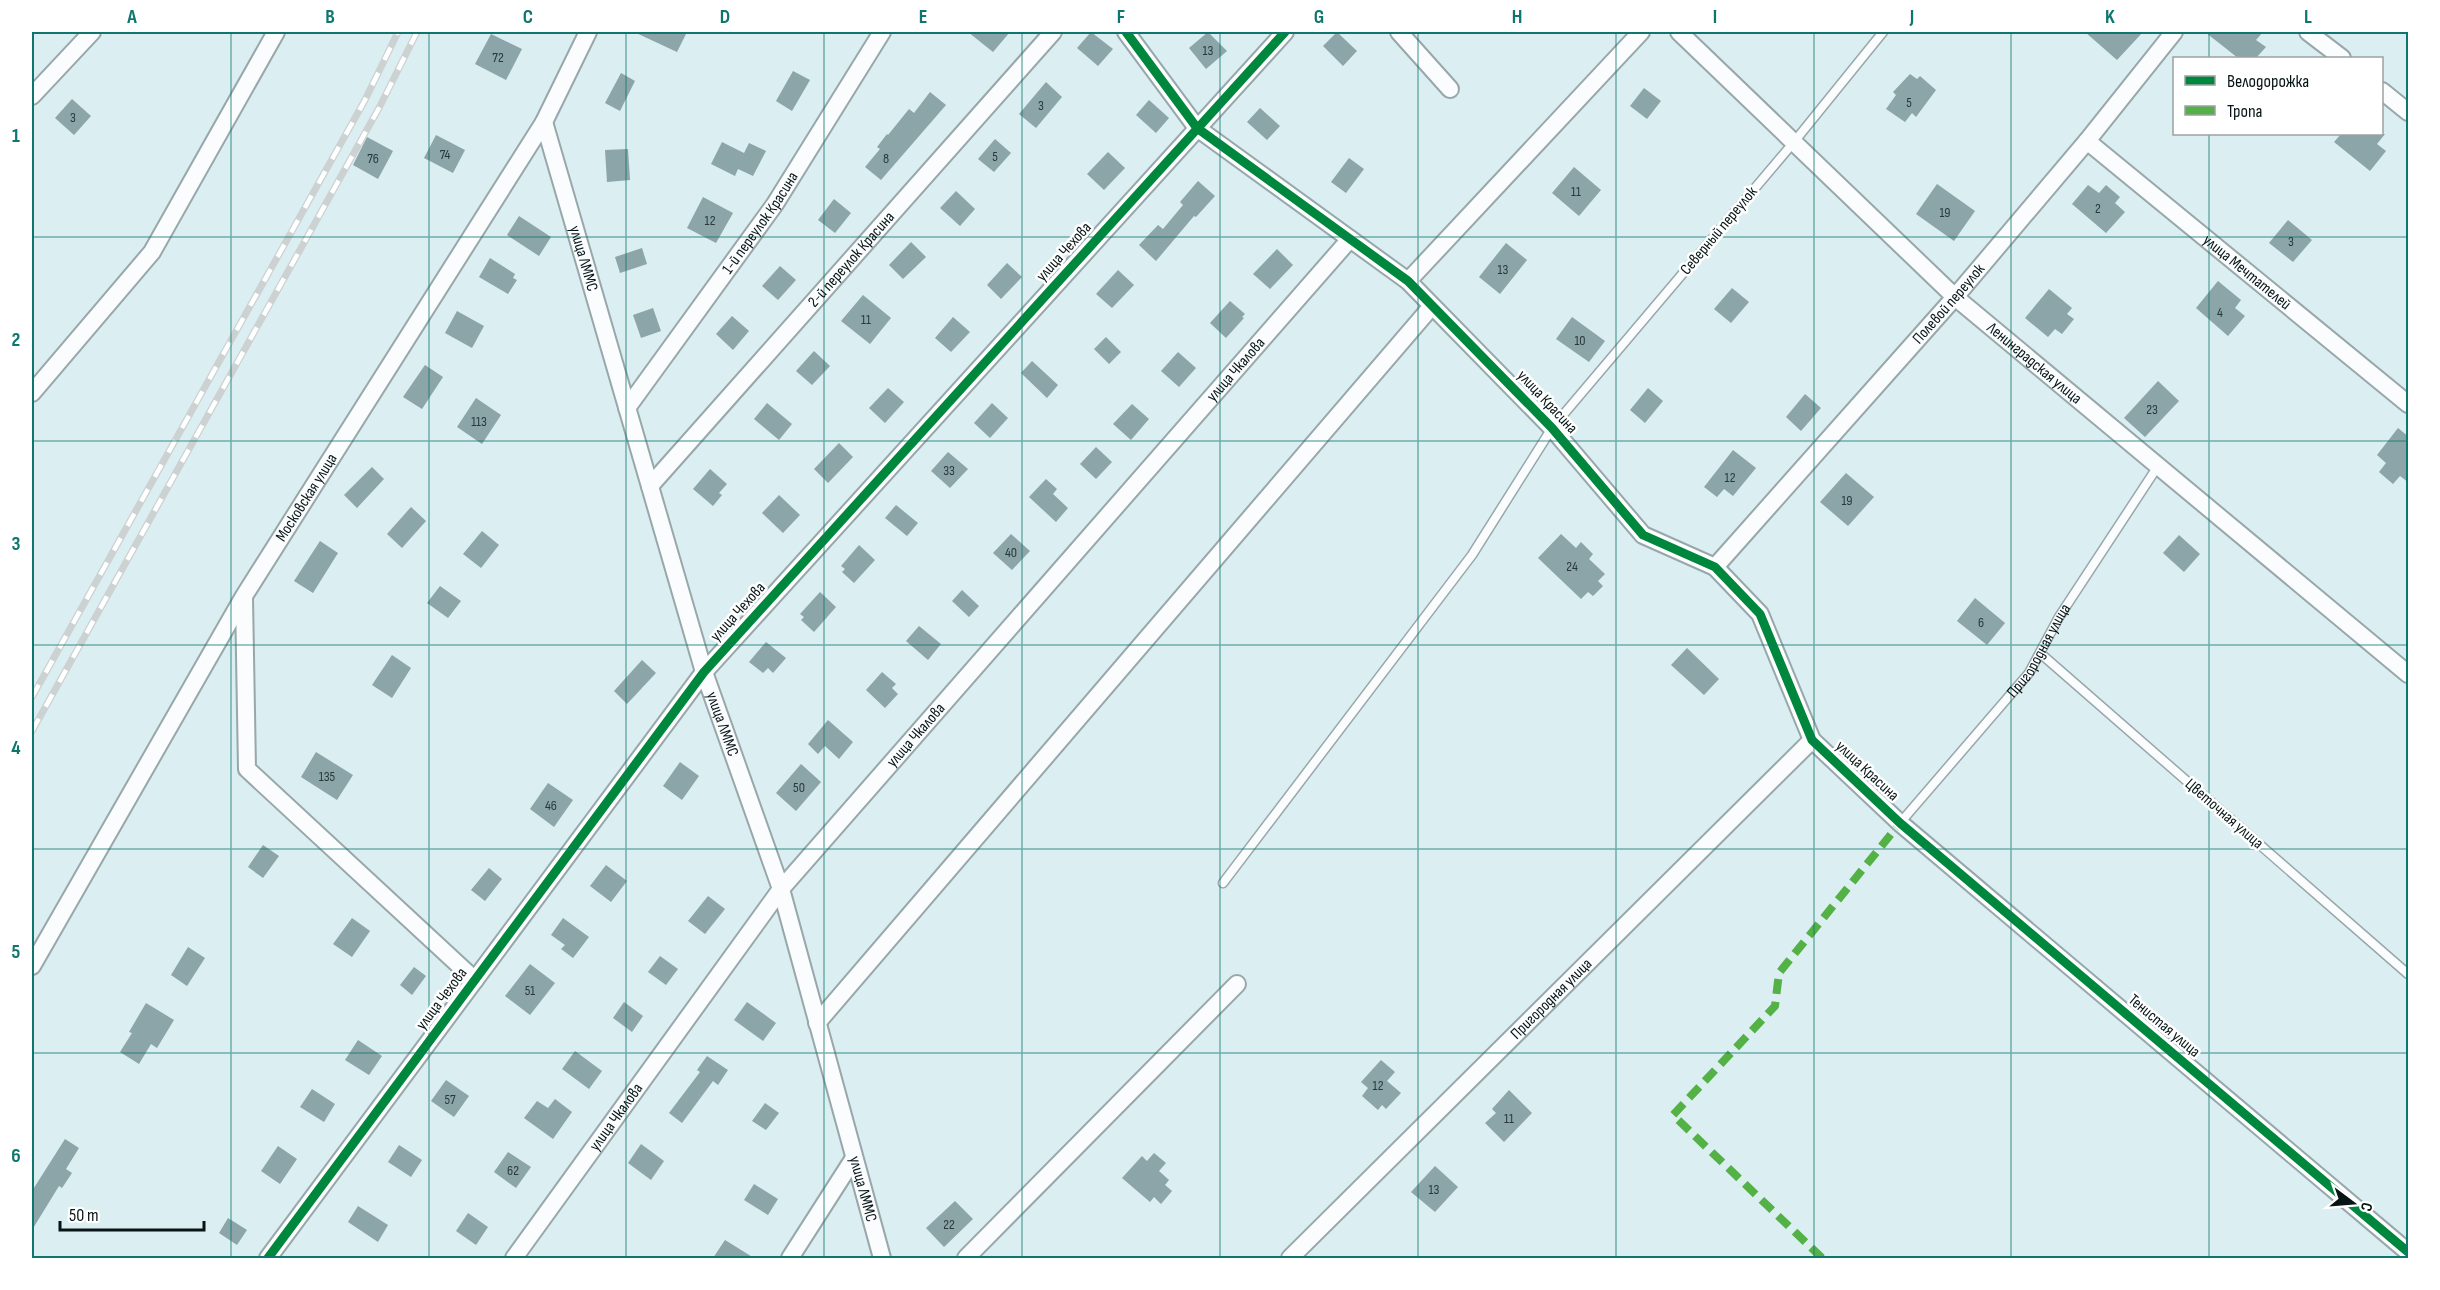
<svg xmlns="http://www.w3.org/2000/svg" width="2440" height="1290" viewBox="0 0 2440 1290" font-family="'Sofia Sans Condensed',sans-serif">
<rect width="100%" height="100%" fill="#dbeef1"/>
<g fill="#8ba5a8">
<polygon points="634,32 687,32 677,52"/>
<polygon points="968,32 1010,32 993,52"/>
<polygon points="1091,32 1113,49 1098,66 1077,48"/>
<polygon points="1208,32 1227,51 1206,69 1189,48"/>
<polygon points="1337,32 1357,51 1343,66 1323,46"/>
<polygon points="2085,32 2143,32 2117,60"/>
<polygon points="2205,32 2263,32 2256,40 2266,47 2256,58 2238,58"/>
<polygon points="491,34 522,49 506,80 475,64"/>
<polygon points="793,71 810,80 792,111 776,101"/>
<polygon points="621,73 635,81 620,111 605,103"/>
<polygon points="1910,74 1917,79 1920,76 1936,90 1916,117 1912,113 1905,122 1886,109 1896,95 1893,92"/>
<polygon points="1046,82 1062,97 1036,128 1019,114"/>
<polygon points="1644,88 1661,101 1647,119 1630,106"/>
<polygon points="930,92 946,105 881,180 865,167 880,149 877,147 887,134 888,135 909,109 914,113"/>
<polygon points="72,99 91,116 74,135 55,118"/>
<polygon points="1149,100 1169,118 1156,133 1136,115"/>
<polygon points="1260,108 1280,126 1267,140 1247,122"/>
<polygon points="2341,134 2385,134 2377,144 2386,151 2370,171 2334,142"/>
<polygon points="436,135 465,150 453,173 424,158"/>
<polygon points="367,137 393,151 378,179 353,165"/>
<polygon points="995,139 1011,153 994,172 978,159"/>
<polygon points="722,142 744,153 749,143 766,151 753,176 738,169 735,176 711,164"/>
<polygon points="628,149 630,180 607,182 605,150"/>
<polygon points="1108,152 1125,168 1104,190 1087,174"/>
<polygon points="1349,158 1364,169 1346,193 1331,182"/>
<polygon points="1574,167 1601,190 1579,216 1552,193"/>
<polygon points="1198,181 1215,196 1196,217 1194,216 1156,261 1139,245 1158,225 1163,229 1183,205 1180,202"/>
<polygon points="1937,184 1975,211 1954,241 1916,214"/>
<polygon points="2088,185 2099,193 2106,185 2120,197 2115,203 2125,212 2106,233 2072,204"/>
<polygon points="956,191 975,209 960,226 940,208"/>
<polygon points="703,197 733,213 716,243 687,228"/>
<polygon points="834,199 851,213 835,233 818,220"/>
<polygon points="519,216 551,237 539,256 507,235"/>
<polygon points="2288,220 2312,240 2293,262 2269,243"/>
<polygon points="911,242 926,257 903,279 889,265"/>
<polygon points="1506,243 1527,260 1500,294 1479,277"/>
<polygon points="642,248 647,264 620,273 615,257"/>
<polygon points="1277,249 1293,265 1270,289 1253,274"/>
<polygon points="490,258 515,274 513,278 517,280 508,294 479,277"/>
<polygon points="1007,263 1022,277 1001,299 987,285"/>
<polygon points="780,266 796,280 778,300 762,286"/>
<polygon points="1118,270 1134,285 1112,308 1096,294"/>
<polygon points="2218,281 2241,300 2235,308 2245,316 2228,336 2196,308"/>
<polygon points="1732,288 1749,302 1731,323 1714,309"/>
<polygon points="2049,289 2072,308 2067,314 2074,319 2062,334 2055,329 2048,337 2025,318"/>
<polygon points="863,295 891,318 870,344 841,321"/>
<polygon points="1230,301 1245,314 1242,317 1244,318 1226,338 1210,323"/>
<polygon points="653,308 661,331 641,338 633,315"/>
<polygon points="457,311 484,326 472,348 445,333"/>
<polygon points="732,316 749,331 733,350 716,334"/>
<polygon points="953,317 970,332 951,352 935,338"/>
<polygon points="1572,317 1605,341 1589,362 1556,339"/>
<polygon points="1106,337 1121,352 1109,364 1094,349"/>
<polygon points="814,351 830,366 812,385 796,371"/>
<polygon points="1178,352 1196,368 1179,387 1161,371"/>
<polygon points="1032,361 1058,385 1047,398 1021,373"/>
<polygon points="425,365 443,377 422,409 403,397"/>
<polygon points="2158,381 2179,401 2145,437 2124,418"/>
<polygon points="888,388 904,402 885,423 869,408"/>
<polygon points="1648,388 1663,401 1645,423 1630,410"/>
<polygon points="1805,394 1821,408 1801,431 1786,417"/>
<polygon points="476,398 501,415 482,444 457,427"/>
<polygon points="767,403 792,424 779,440 754,419"/>
<polygon points="992,403 1008,418 990,438 974,423"/>
<polygon points="1132,404 1149,419 1131,440 1113,424"/>
<polygon points="2398,428 2409,437 2409,483 2400,476 2393,484 2379,472 2386,463 2377,455"/>
<polygon points="839,443 853,457 828,483 814,469"/>
<polygon points="1096,447 1112,462 1096,479 1080,464"/>
<polygon points="1733,450 1756,468 1733,496 1724,489 1717,497 1704,487"/>
<polygon points="948,452 968,469 950,488 931,471"/>
<polygon points="372,467 384,479 357,508 344,495"/>
<polygon points="710,469 727,484 719,493 722,495 713,506 693,489"/>
<polygon points="1846,473 1874,497 1848,526 1820,502"/>
<polygon points="1046,479 1057,489 1053,494 1068,508 1056,522 1029,497"/>
<polygon points="779,495 800,515 783,533 762,513"/>
<polygon points="896,505 918,523 907,536 885,518"/>
<polygon points="411,507 426,521 402,548 387,534"/>
<polygon points="482,531 499,545 481,568 463,554"/>
<polygon points="1011,534 1030,551 1012,570 993,553"/>
<polygon points="1561,534 1576,548 1581,542 1593,554 1589,559 1605,574 1598,581 1603,586 1593,596 1588,592 1581,599 1538,558"/>
<polygon points="2179,535 2200,554 2184,572 2163,553"/>
<polygon points="320,541 338,553 313,593 294,581"/>
<polygon points="859,545 875,560 854,583 842,572 845,569 841,566"/>
<polygon points="440,586 461,601 448,618 427,603"/>
<polygon points="962,590 979,606 969,617 952,601"/>
<polygon points="820,592 836,607 814,632 801,620 804,617 800,614"/>
<polygon points="1975,598 2005,623 1987,645 1957,621"/>
<polygon points="919,626 941,644 928,660 906,641"/>
<polygon points="766,642 786,658 773,673 768,668 763,673 749,662"/>
<polygon points="1687,648 1719,679 1704,695 1671,665"/>
<polygon points="392,655 411,668 392,698 372,685"/>
<polygon points="642,660 656,673 627,704 614,691"/>
<polygon points="882,672 896,684 892,688 898,694 885,708 866,690"/>
<polygon points="828,720 853,742 839,759 825,746 818,754 808,744"/>
<polygon points="316,752 353,775 337,800 301,777"/>
<polygon points="680,762 699,776 682,800 663,786"/>
<polygon points="801,764 821,782 796,811 776,793"/>
<polygon points="548,783 573,800 554,827 530,809"/>
<polygon points="263,845 279,856 263,878 248,867"/>
<polygon points="606,865 627,881 611,902 590,886"/>
<polygon points="489,868 502,879 485,901 471,890"/>
<polygon points="708,896 725,909 705,934 688,921"/>
<polygon points="352,918 370,931 352,957 333,944"/>
<polygon points="563,918 589,937 573,958 561,949 565,945 551,935"/>
<polygon points="188,947 205,958 187,986 171,975"/>
<polygon points="660,956 678,969 666,985 648,972"/>
<polygon points="530,964 555,983 530,1015 505,996"/>
<polygon points="414,967 426,976 412,995 400,985"/>
<polygon points="624,1002 643,1016 632,1032 613,1018"/>
<polygon points="747,1002 776,1023 763,1041 734,1020"/>
<polygon points="146,1003 174,1020 157,1048 151,1044 139,1064 120,1052 132,1033 129,1032"/>
<polygon points="358,1040 382,1056 369,1075 345,1060"/>
<polygon points="575,1051 602,1071 589,1089 562,1069"/>
<polygon points="707,1056 728,1070 718,1085 713,1081 682,1123 669,1113 700,1072 697,1070"/>
<polygon points="1381,1060 1395,1072 1387,1081 1401,1093 1386,1109 1382,1105 1378,1110 1362,1096 1368,1088 1361,1082"/>
<polygon points="446,1080 469,1096 454,1117 431,1101"/>
<polygon points="312,1089 335,1104 324,1122 300,1107"/>
<polygon points="1509,1090 1532,1113 1504,1142 1485,1123 1496,1113 1492,1109"/>
<polygon points="555,1099 572,1112 553,1139 524,1118 537,1101 548,1108"/>
<polygon points="765,1103 779,1113 766,1130 752,1121"/>
<polygon points="65,1139 79,1148 66,1169 72,1173 62,1188 59,1186 32,1230 32,1191"/>
<polygon points="641,1144 664,1161 651,1180 628,1163"/>
<polygon points="399,1145 422,1160 411,1177 388,1162"/>
<polygon points="278,1146 297,1159 280,1184 261,1171"/>
<polygon points="508,1152 531,1167 516,1188 494,1172"/>
<polygon points="1154,1153 1166,1163 1159,1171 1169,1180 1165,1185 1172,1191 1161,1204 1154,1197 1150,1202 1122,1178 1142,1156 1147,1161"/>
<polygon points="1435,1166 1458,1187 1435,1212 1411,1192"/>
<polygon points="754,1184 778,1199 768,1215 744,1200"/>
<polygon points="955,1201 973,1219 944,1247 926,1228"/>
<polygon points="358,1206 388,1225 378,1242 348,1222"/>
<polygon points="468,1213 488,1227 476,1245 456,1231"/>
<polygon points="228,1218 247,1230 237,1245 219,1233"/>
<polygon points="725,1240 754,1258 713,1258"/>
</g>
<g fill="none" stroke-linecap="round" stroke-linejoin="round">
<g stroke="#98a7aa" stroke-width="11">
<g id="lane">
<polyline points="2040,653 2408,974"/>
<path id="s1" d="M 1900,823 L 2029,673 L 2059,617 L 2158,466"/>
<polyline points="1223,883 1472,555 1552,428 1794,142 1883,32"/>
</g>
</g>
<g stroke="#98a7aa" stroke-width="20">
<g id="street">
<polyline points="1126,32 1197,128 1408,281 1552,428 1643,535 1715,567 1760,614 1812,740 1900,823 2408,1252"/>
<polyline points="1399,32 1450,89"/>
<path id="s2" d="M 1679,32 L 1955,297 L 2408,674"/>
<polyline points="2308,32 2342,58"/>
<polyline points="2382,91 2408,112"/>
<polyline points="32,96 92,32"/>
<path id="s3" d="M 544,122 L 704,672 L 781,889 L 882,1258"/>
<path id="s4" d="M 2087,141 L 2408,404"/>
<polyline points="1408,281 1641,32"/>
<polyline points="32,393 152,252 276,32"/>
<path id="s5" d="M 627,408 L 775,204 L 882,32"/>
<path id="s6" d="M 650,486 L 1053,32"/>
<path id="s7" d="M 1715,567 L 1955,297 L 2087,141 L 2174,32"/>
<polyline points="244,598 247,769 475,980"/>
<path id="s8" d="M 32,966 L 244,596 L 544,122 L 588,32"/>
<polyline points="817,1023 1432,306"/>
<polyline points="268,1258 704,672 1285,32"/>
<path id="s9" d="M 514,1258 L 781,889 L 1350,239"/>
<polyline points="790,1258 854,1158"/>
<polyline points="966,1258 1237,984"/>
<path id="s10" d="M 1290,1258 L 1812,740"/>
</g>
</g>
<use href="#lane" stroke="#fafcfd" stroke-width="8"/>
<use href="#street" stroke="#fafcfd" stroke-width="16"/>
<g stroke="#ccd1d2" stroke-width="7">
<g id="rail">
<polyline points="32,697 365,100 398,32"/>
<polyline points="32,731 379,108 417,32"/>
</g>
</g>
<use href="#rail" stroke="#fff" stroke-width="4.5" stroke-dasharray="14" stroke-linecap="butt"/>
<polyline stroke="#54b145" stroke-width="8" stroke-dasharray="15 8" stroke-linecap="butt" points="1822,1258 1673,1115 1775,1006 1779,973 1900,823"/>
<g stroke="#fff" stroke-width="13">
<g id="cycleway">
<polyline points="1126,32 1197,128 1408,281 1552,428 1643,535 1715,567 1760,614 1812,740 1900,823 2408,1252"/>
<polyline points="268,1258 704,672 1285,32"/>
</g>
</g>
<use href="#cycleway" stroke="#00873e" stroke-width="9"/>
</g>
<path fill="none" stroke="#0f766e" stroke-width="1.5" stroke-opacity="0.55" d="M 231,32 L 231,1258M 429,32 L 429,1258M 626,32 L 626,1258M 824,32 L 824,1258M 1022,32 L 1022,1258M 1220,32 L 1220,1258M 1418,32 L 1418,1258M 1616,32 L 1616,1258M 1814,32 L 1814,1258M 2011,32 L 2011,1258M 2209,32 L 2209,58M 2209,134 L 2209,1258M 32,237 L 2408,237M 32,441 L 2408,441M 32,645 L 2408,645M 32,849 L 2408,849M 32,1053 L 2408,1053"/>
<g text-anchor="middle" dominant-baseline="central" stroke-width="5" stroke-linejoin="round" paint-order="stroke">
<g font-size="14" fill="#29393b">
<text x="1208" y="50">13</text>
<text x="498" y="57">72</text>
<text x="1909" y="102">5</text>
<text x="1041" y="105">3</text>
<text x="73" y="117">3</text>
<text x="445" y="154">74</text>
<text x="995" y="156">5</text>
<text x="373" y="158">76</text>
<text x="886" y="158">8</text>
<text x="1576" y="191">11</text>
<text x="2098" y="208">2</text>
<text x="1945" y="212">19</text>
<text x="710" y="220">12</text>
<text x="2291" y="241">3</text>
<text x="1503" y="269">13</text>
<text x="2220" y="312">4</text>
<text x="866" y="319">11</text>
<text x="1580" y="340">10</text>
<text x="2152" y="409">23</text>
<text x="479" y="421">113</text>
<text x="949" y="470">33</text>
<text x="1730" y="477">12</text>
<text x="1847" y="500">19</text>
<text x="1011" y="552">40</text>
<text x="1572" y="566">24</text>
<text x="1981" y="622">6</text>
<text x="327" y="776">135</text>
<text x="799" y="787">50</text>
<text x="551" y="805">46</text>
<text x="530" y="990">51</text>
<text x="1378" y="1085">12</text>
<text x="450" y="1099">57</text>
<text x="1509" y="1118">11</text>
<text x="513" y="1170">62</text>
<text x="1434" y="1189">13</text>
<text x="949" y="1224">22</text>
</g>
<g font-size="16" fill="#081517" stroke="#fff">
<text stroke="none"><textPath href="#s5" startOffset="228">1-й переулок Красина</textPath></text>
<text transform="translate(1719 231) rotate(-50)">Северный переулок</text>
<text transform="translate(1064 252) rotate(-48)">улица Чехова</text>
<text stroke="none"><textPath href="#s3" startOffset="142">улица ЛММС</textPath></text>
<text stroke="none"><textPath href="#s6" startOffset="303">2-й переулок Красина</textPath></text>
<text stroke="none"><textPath href="#s4" startOffset="207">улица Мечтателей</textPath></text>
<text stroke="none"><textPath href="#s7" startOffset="352">Полевой переулок</textPath></text>
<text stroke="none"><textPath href="#s2" startOffset="486">Ленинградская улица</textPath></text>
<text stroke="none"><textPath href="#s9" startOffset="1146">улица Чкалова</textPath></text>
<text transform="translate(1547 402) rotate(47)">улица Красина</text>
<text stroke="none"><textPath href="#s8" startOffset="543">Московская улица</textPath></text>
<text transform="translate(738 612) rotate(-48)">улица Чехова</text>
<text stroke="none"><textPath href="#s1" startOffset="222">Пригородная улица</textPath></text>
<text stroke="none"><textPath href="#s3" startOffset="628">улица ЛММС</textPath></text>
<text stroke="none"><textPath href="#s9" startOffset="660">улица Чкалова</textPath></text>
<text transform="translate(1867 771) rotate(43)">улица Красина</text>
<text transform="translate(2224 814) rotate(41)">Цветочная улица</text>
<text transform="translate(442 999) rotate(-53)">улица Чехова</text>
<text stroke="none"><textPath href="#s10" startOffset="368">Пригородная улица</textPath></text>
<text transform="translate(2164 1026) rotate(40)">Тенистая улица</text>
<text stroke="none"><textPath href="#s9" startOffset="174">улица Чкалова</textPath></text>
<text stroke="none"><textPath href="#s3" startOffset="1114">улица ЛММС</textPath></text>
</g>
</g>
<rect width="2440" height="1290" fill="none" stroke="#ffffff" stroke-width="66"/>
<rect x="2173" y="57" width="210" height="78" fill="#ffffff" stroke="#9ca1a2" stroke-width="1.5"/>
<rect x="2185" y="76" width="30" height="9" fill="#00873e" stroke="#9ca1a2" stroke-width="1.5"/>
<text x="2227" y="87" font-size="18" fill="#081517">Велодорожка</text>
<rect x="2185" y="106" width="30" height="9" fill="#54b145" stroke="#9ca1a2" stroke-width="1.5"/>
<text x="2227" y="117" font-size="18" fill="#081517">Тропа</text>
<g transform="translate(2353 1203) rotate(106)" stroke="#ffffff" stroke-width="4.5" paint-order="stroke">
<path d="M0-4.5L10 22L0 15L-10 22Z" fill="#081517"/>
<text y="-9" font-size="16" font-weight="bold" text-anchor="middle" fill="#081517">С</text>
</g>
<path d="M60 1221v9h144v-9" fill="none" stroke="#081517" stroke-width="3"/>
<text x="69" y="1221" font-size="18" fill="#081517" stroke="#ffffff" stroke-width="4.5" paint-order="stroke">50 m</text>
<rect x="33" y="33" width="2374" height="1224" fill="none" stroke="#0f766e" stroke-width="2"/>
<g font-size="20" text-anchor="middle" font-weight="bold" fill="#0f766e">
<text x="132" y="23">A</text>
<text x="330" y="23">B</text>
<text x="528" y="23">C</text>
<text x="725" y="23">D</text>
<text x="923" y="23">E</text>
<text x="1121" y="23">F</text>
<text x="1319" y="23">G</text>
<text x="1517" y="23">H</text>
<text x="1715" y="23">I</text>
<text x="1912" y="23">J</text>
<text x="2110" y="23">K</text>
<text x="2308" y="23">L</text>
<text x="16" y="142">1</text>
<text x="16" y="346">2</text>
<text x="16" y="550">3</text>
<text x="16" y="754">4</text>
<text x="16" y="958">5</text>
<text x="16" y="1162">6</text>
</g>
</svg>
